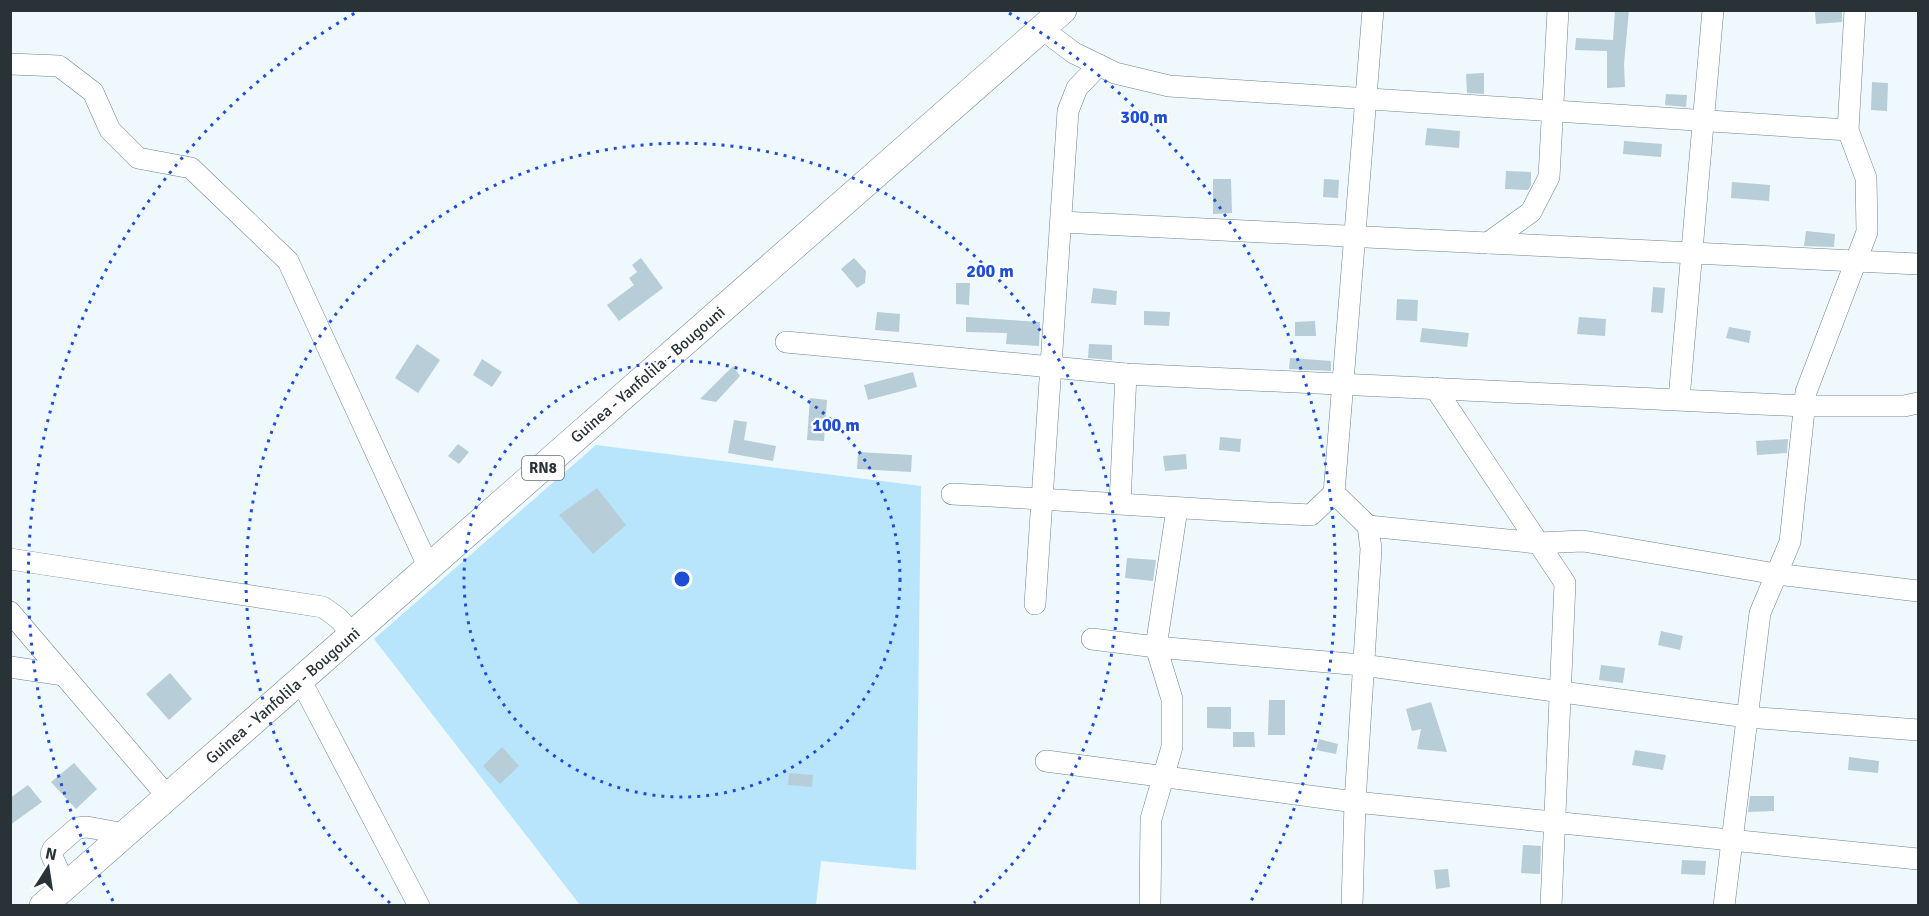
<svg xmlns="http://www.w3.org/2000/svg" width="1929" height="916" viewBox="0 0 1929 916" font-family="Signika,sans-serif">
<rect width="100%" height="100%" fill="#eff8fd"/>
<polygon fill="#b8e5fb" points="596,445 921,486 916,870 821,861 816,905 580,905 374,639"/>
<g fill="#b7cdd8">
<polygon points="1615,10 1629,10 1624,64 1625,87 1607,88 1607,51 1575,50 1576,38 1613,40"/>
<polygon points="1842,10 1842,22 1816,24 1815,12"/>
<polygon points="1484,73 1484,94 1467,93 1466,74"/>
<polygon points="1872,82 1888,83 1887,111 1871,110"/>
<polygon points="1666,94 1687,95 1686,107 1665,105"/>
<polygon points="1427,128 1460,131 1459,148 1425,145"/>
<polygon points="1624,141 1662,144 1661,157 1623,154"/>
<polygon points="1506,171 1531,172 1531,185 1528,190 1505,189"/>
<polygon points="1213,179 1231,179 1232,213 1213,214"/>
<polygon points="1324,179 1339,180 1338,198 1323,197"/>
<polygon points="1732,182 1770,185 1769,201 1731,198"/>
<polygon points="1806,231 1835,234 1834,247 1804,246"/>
<polygon points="641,258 663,288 619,321 607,305 634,285 629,278 637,272 632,265"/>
<polygon points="854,258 866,271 865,283 857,288 841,269"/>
<polygon points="956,283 970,283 969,305 956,304"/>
<polygon points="1653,287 1665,288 1663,313 1651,312"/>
<polygon points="1093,288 1117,291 1116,305 1091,303"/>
<polygon points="1397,299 1418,300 1417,321 1396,320"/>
<polygon points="1144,311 1170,312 1169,326 1144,325"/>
<polygon points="877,312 900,314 899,332 875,330"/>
<polygon points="966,317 1040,322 1039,346 1006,344 1007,333 966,332"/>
<polygon points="1579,317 1606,319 1605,336 1577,334"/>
<polygon points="1315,321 1316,336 1295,336 1295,322"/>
<polygon points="1729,327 1751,331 1749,343 1726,338"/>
<polygon points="1422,328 1469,333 1467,347 1420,342"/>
<polygon points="417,344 440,360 418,393 395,378"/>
<polygon points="1089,344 1112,345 1112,360 1088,358"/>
<polygon points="1290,358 1331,361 1331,371 1289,369"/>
<polygon points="482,359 502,372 492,387 473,375"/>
<polygon points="733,366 740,376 716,402 700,399"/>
<polygon points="913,372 917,387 868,400 864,385"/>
<polygon points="810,398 827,400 824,441 807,440"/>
<polygon points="734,420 747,422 744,440 776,446 773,461 728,453"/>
<polygon points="1220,437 1241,439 1240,452 1219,450"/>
<polygon points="1788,439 1787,453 1757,455 1756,441"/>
<polygon points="458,444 469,452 459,464 448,456"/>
<polygon points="858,452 912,455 911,472 857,469"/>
<polygon points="1186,454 1187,469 1165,471 1163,456"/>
<polygon points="597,488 626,525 593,554 559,515"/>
<polygon points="1127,558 1156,560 1153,581 1125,578"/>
<polygon points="1661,631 1683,636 1680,650 1658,645"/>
<polygon points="1601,665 1625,668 1623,683 1599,680"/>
<polygon points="170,673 192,699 169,720 146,694"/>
<polygon points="1269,700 1285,700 1285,735 1268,735"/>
<polygon points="1431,702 1447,752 1417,749 1421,729 1412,731 1406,709"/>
<polygon points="1207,707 1231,707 1231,729 1207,728"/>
<polygon points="1233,732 1254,732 1255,747 1233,747"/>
<polygon points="1319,739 1338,744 1336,754 1316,750"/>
<polygon points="502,747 519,766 500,784 483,766"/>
<polygon points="1635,750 1666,755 1663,770 1632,765"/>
<polygon points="1849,757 1879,761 1878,773 1848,770"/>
<polygon points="74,763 97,789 76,809 51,782"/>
<polygon points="789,773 813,775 812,787 788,785"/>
<polygon points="28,785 42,802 10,825 10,798"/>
<polygon points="1750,796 1774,796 1774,811 1748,812"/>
<polygon points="1523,845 1541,846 1540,874 1521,873"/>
<polygon points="1682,860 1706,861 1705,875 1681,874"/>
<polygon points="1448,869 1450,887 1436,889 1434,870"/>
</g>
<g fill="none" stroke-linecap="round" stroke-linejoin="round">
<g stroke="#6e838d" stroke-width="22">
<g id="minor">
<polyline points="1042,29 1074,53 1115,73 1169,86 1848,130"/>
<polyline points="10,64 59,66 93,92 110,130 138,158 191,168 288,261 429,568"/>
<polyline points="1061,222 1488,243 1531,212 1549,177 1558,10"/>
<polyline points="1488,243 1918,264"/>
<polyline points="786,342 1126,374 1804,406 1904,406 1918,403"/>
<polyline points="1435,388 1565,583 1551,906"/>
<polyline points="1679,399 1713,10"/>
<path d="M 952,494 C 1072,500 1191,510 1311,515 L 1334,493"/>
<polyline points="1120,503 1126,374"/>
<polyline points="1368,526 1538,543 1583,541 1776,574 1918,591"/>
<polyline points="10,559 323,607 338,618 353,634"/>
<polyline points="1035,604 1068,111 1077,88 1099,65"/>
<polyline points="10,612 167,796"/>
<polyline points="1092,639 1156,647 1362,665 1747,717 1918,730"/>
<polyline points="10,667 64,675"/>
<polyline points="301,681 419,906"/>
<polyline points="1046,761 1355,802 1918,859"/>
<polyline points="60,891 59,872 51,854 53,849 77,828 87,827 125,834"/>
<polyline points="1150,906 1151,819 1172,747 1172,699 1156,647 1177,509"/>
<polyline points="1352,906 1355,802 1371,549 1368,526 1334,493 1373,10"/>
<polyline points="1724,906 1760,613 1790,542 1806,392 1867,232 1866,178 1848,130 1855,10"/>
</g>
</g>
<g stroke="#6e838d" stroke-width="28">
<polyline id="major" points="43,906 1063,10"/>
</g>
<use href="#minor" stroke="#fff" stroke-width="21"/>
<use href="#major" stroke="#fff" stroke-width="27"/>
</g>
<g fill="none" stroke="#1d4ed8" stroke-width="3" stroke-dasharray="3 6">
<circle cx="682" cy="579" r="218"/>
<path d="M390 903A436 436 0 1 1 974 903"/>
<path d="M113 901A654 654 0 0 1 355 13M1009 13A654 654 0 0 1 1251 901"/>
</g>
<g text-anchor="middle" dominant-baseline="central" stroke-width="4.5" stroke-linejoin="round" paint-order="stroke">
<rect fill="#fff" stroke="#697072" stroke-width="1.5" x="522" y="456" width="42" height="24" rx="4.5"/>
<g font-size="15" font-weight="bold" fill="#293236">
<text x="543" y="468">RN8</text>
</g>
<g font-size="16" fill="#293236" stroke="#fff">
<text transform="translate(648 375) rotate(-41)">Guinea - Yanfolila - Bougouni</text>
<text transform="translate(283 696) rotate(-41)">Guinea - Yanfolila - Bougouni</text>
</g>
</g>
<circle cx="682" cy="579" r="9" fill="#1d4ed8" stroke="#fff" stroke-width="3"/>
<g font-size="18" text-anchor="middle" font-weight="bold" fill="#1d4ed8" stroke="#fff" stroke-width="4.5" stroke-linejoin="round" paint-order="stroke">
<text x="1144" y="123">300 m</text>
<text x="990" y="277">200 m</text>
<text x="836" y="431">100 m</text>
</g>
<rect width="1929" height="916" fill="none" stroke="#293236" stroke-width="24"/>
<g transform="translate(48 868) rotate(12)" stroke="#ffffff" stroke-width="4.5" paint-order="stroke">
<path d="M0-4.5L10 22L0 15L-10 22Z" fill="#293236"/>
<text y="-9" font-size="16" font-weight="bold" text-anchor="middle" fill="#293236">N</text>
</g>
</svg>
